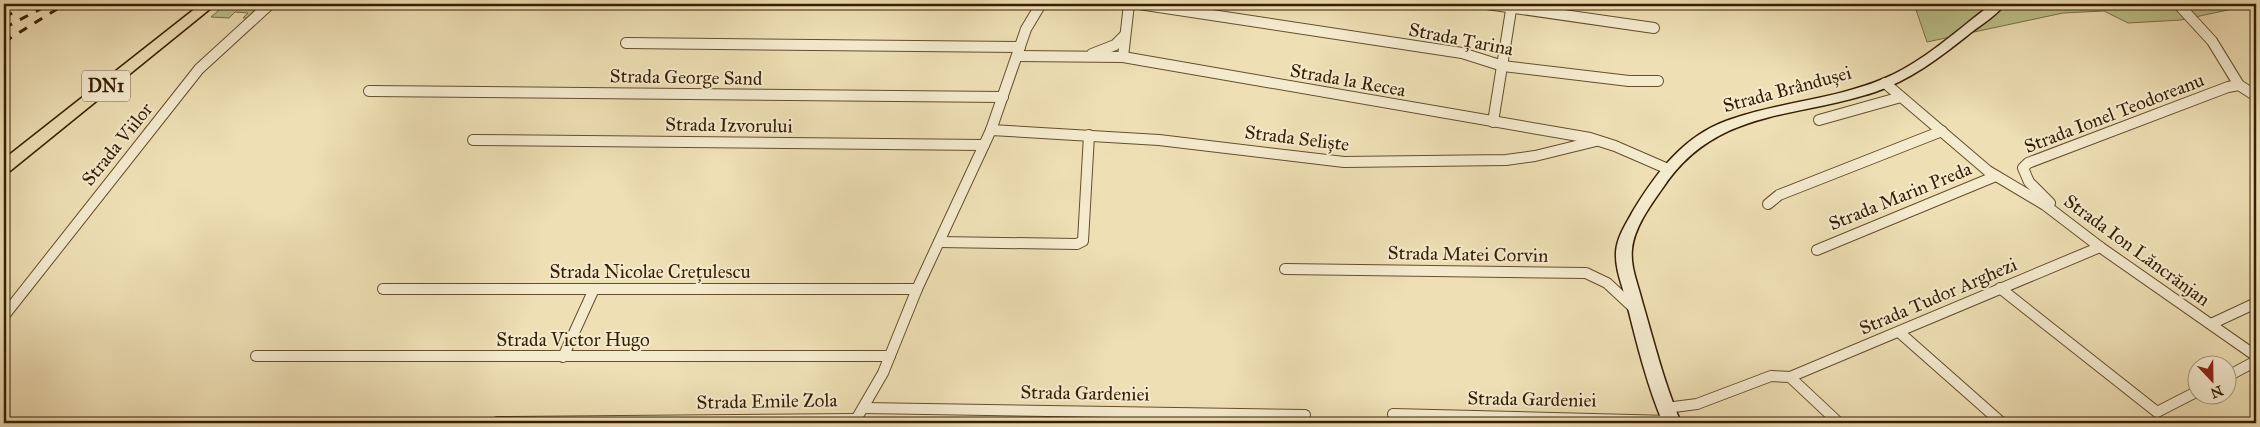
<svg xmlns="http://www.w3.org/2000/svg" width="2260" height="427" viewBox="0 0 2260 427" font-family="'IM FELL Great Primer',serif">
<rect width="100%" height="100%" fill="#eedfb4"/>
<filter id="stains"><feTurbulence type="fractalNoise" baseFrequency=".004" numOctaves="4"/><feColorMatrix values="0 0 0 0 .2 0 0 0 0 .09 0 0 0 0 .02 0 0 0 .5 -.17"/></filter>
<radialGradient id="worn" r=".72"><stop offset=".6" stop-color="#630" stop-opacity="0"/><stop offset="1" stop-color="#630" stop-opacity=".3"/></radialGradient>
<g fill="#bbc18b" stroke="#797046">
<polygon points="226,4 256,4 258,6 247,18 243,18 248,13 235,12 229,18 211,17"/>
<polygon points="1914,4 2256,4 2181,20 2128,23 2104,11 2063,13 1927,42"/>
</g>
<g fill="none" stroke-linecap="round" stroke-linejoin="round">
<g stroke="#654e2d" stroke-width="12">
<g id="street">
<polyline points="1139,4 1462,53 1503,66 1629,81 1658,81"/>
<polyline points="1487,4 1654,28"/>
<polyline points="2178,4 2212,41 2239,85 2256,96"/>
<polyline points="626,43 1020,47"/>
<polyline points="1092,54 1115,45 1125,35"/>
<polyline points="1017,56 1123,57 1590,138 1615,146 1668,169"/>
<polyline points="1123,57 1129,4"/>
<polyline points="1885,83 1988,171 2045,205 2100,247 2256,356"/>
<polyline points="369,91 1003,97"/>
<polyline points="1819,120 1901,97"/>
<polyline points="1493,122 1512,4"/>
<polyline points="991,130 1159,140 1344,162 1506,160 1535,156 1596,141"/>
<polyline points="473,140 984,145"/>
<polyline points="1768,204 1779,195 1942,131"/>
<polyline points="2046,204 2050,203 2029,182 2023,168 2028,163 2228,87 2239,85"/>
<polyline points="939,242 1077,244 1083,241 1089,135"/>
<polyline points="1817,250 1996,176"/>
<polyline points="1285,269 1586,273 1607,283 1636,310"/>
<polyline points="2000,288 2157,412 2198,391"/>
<polyline points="383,289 917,289"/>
<polyline points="4,316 199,69 270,4"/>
<polyline points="2211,324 2256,303"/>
<polyline points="1899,332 2002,423"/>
<polyline points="256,356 890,356"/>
<polyline points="563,357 594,289"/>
<polyline points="2228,376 2256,361"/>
<polyline points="1790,377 1839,423"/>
<polyline points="864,408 1305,415"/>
<polyline points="1666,408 1697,404 1771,376 1790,377 2100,247"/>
<polyline points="1393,414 1671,421"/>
<polyline points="497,422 857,419"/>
<polyline points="854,423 883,373 917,289 991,130 1026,29 1041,4"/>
</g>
</g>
<g stroke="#371e00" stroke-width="3">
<path id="secondary" d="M 1992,4 L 2005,4 C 1996,16 1979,26 1968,35 C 1939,58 1910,80 1875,92 C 1794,119 1715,108 1662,189 C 1650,206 1634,228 1632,249 C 1630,267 1638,284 1642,301 C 1654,342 1664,383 1681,423 L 1663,423 C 1647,385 1637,344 1627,304 C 1623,287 1615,270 1616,252 C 1617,237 1626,224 1633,211 C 1657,172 1683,137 1726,121 C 1777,102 1833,100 1883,79 C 1924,62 1957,30 1992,4 Z"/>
</g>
<g stroke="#371e00" stroke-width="3">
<polygon id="primary" points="201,4 216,4 10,171 4,172 4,159"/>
</g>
<use href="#street" stroke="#f4eace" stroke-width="10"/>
<use href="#secondary" fill="#f4eace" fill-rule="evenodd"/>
<use href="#primary" fill="#eedfb4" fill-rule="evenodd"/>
<g stroke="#371e00" stroke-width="3" stroke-dasharray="9 9" stroke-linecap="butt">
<polyline points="4,17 31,4"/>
<polyline points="4,28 50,4"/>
<polyline points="4,42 65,4"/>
</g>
</g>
<g text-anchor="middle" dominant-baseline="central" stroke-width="4" stroke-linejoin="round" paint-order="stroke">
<rect fill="#f4eace" stroke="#705b3e" stroke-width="1" x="82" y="70.5" width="48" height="31" rx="4"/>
<g font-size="18" font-weight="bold" fill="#371e00">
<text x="106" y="86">DN1</text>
</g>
<g font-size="19" fill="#371e00" stroke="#f4eace">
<text transform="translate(1461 39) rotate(11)">Strada Țarina</text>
<text transform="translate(686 77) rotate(1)">Strada George Sand</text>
<text transform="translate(1348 80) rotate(10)">Strada la Recea</text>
<text transform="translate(1787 89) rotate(-15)">Strada Brândușei</text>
<text transform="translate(2114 113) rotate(-21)">Strada Ionel Teodoreanu</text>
<text transform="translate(729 125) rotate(1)">Strada Izvorului</text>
<text transform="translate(1297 138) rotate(7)">Strada Seliște</text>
<text transform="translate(117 144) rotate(-51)">Strada Viilor</text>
<text transform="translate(1900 196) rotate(-22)">Strada Marin Preda</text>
<text transform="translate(2137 250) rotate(36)">Strada Ion Lăncrănjan</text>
<text transform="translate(1468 254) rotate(1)">Strada Matei Corvin</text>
<text x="650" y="271">Strada Nicolae Crețulescu</text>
<text transform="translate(1938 296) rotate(-23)">Strada Tudor Arghezi</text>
<text x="573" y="339">Strada Victor Hugo</text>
<text transform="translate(1085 393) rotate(1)">Strada Gardeniei</text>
<text transform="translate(1532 399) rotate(1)">Strada Gardeniei</text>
<text transform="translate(767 401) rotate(-1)">Strada Emile Zola</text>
</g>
</g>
<rect width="2260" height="427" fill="none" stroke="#eedfb4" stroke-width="20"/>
<rect x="5" y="5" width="2250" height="417" fill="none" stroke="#371e00" stroke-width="2.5"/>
<rect x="10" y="10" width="2240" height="407" fill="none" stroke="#371e00"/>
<g transform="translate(2212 380) rotate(158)"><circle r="24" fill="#f4eace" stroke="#a8987c"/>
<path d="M0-4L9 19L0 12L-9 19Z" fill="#8f2418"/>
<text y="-8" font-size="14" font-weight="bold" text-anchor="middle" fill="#371e00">N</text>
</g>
<rect width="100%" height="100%" filter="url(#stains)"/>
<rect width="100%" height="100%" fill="url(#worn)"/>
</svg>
